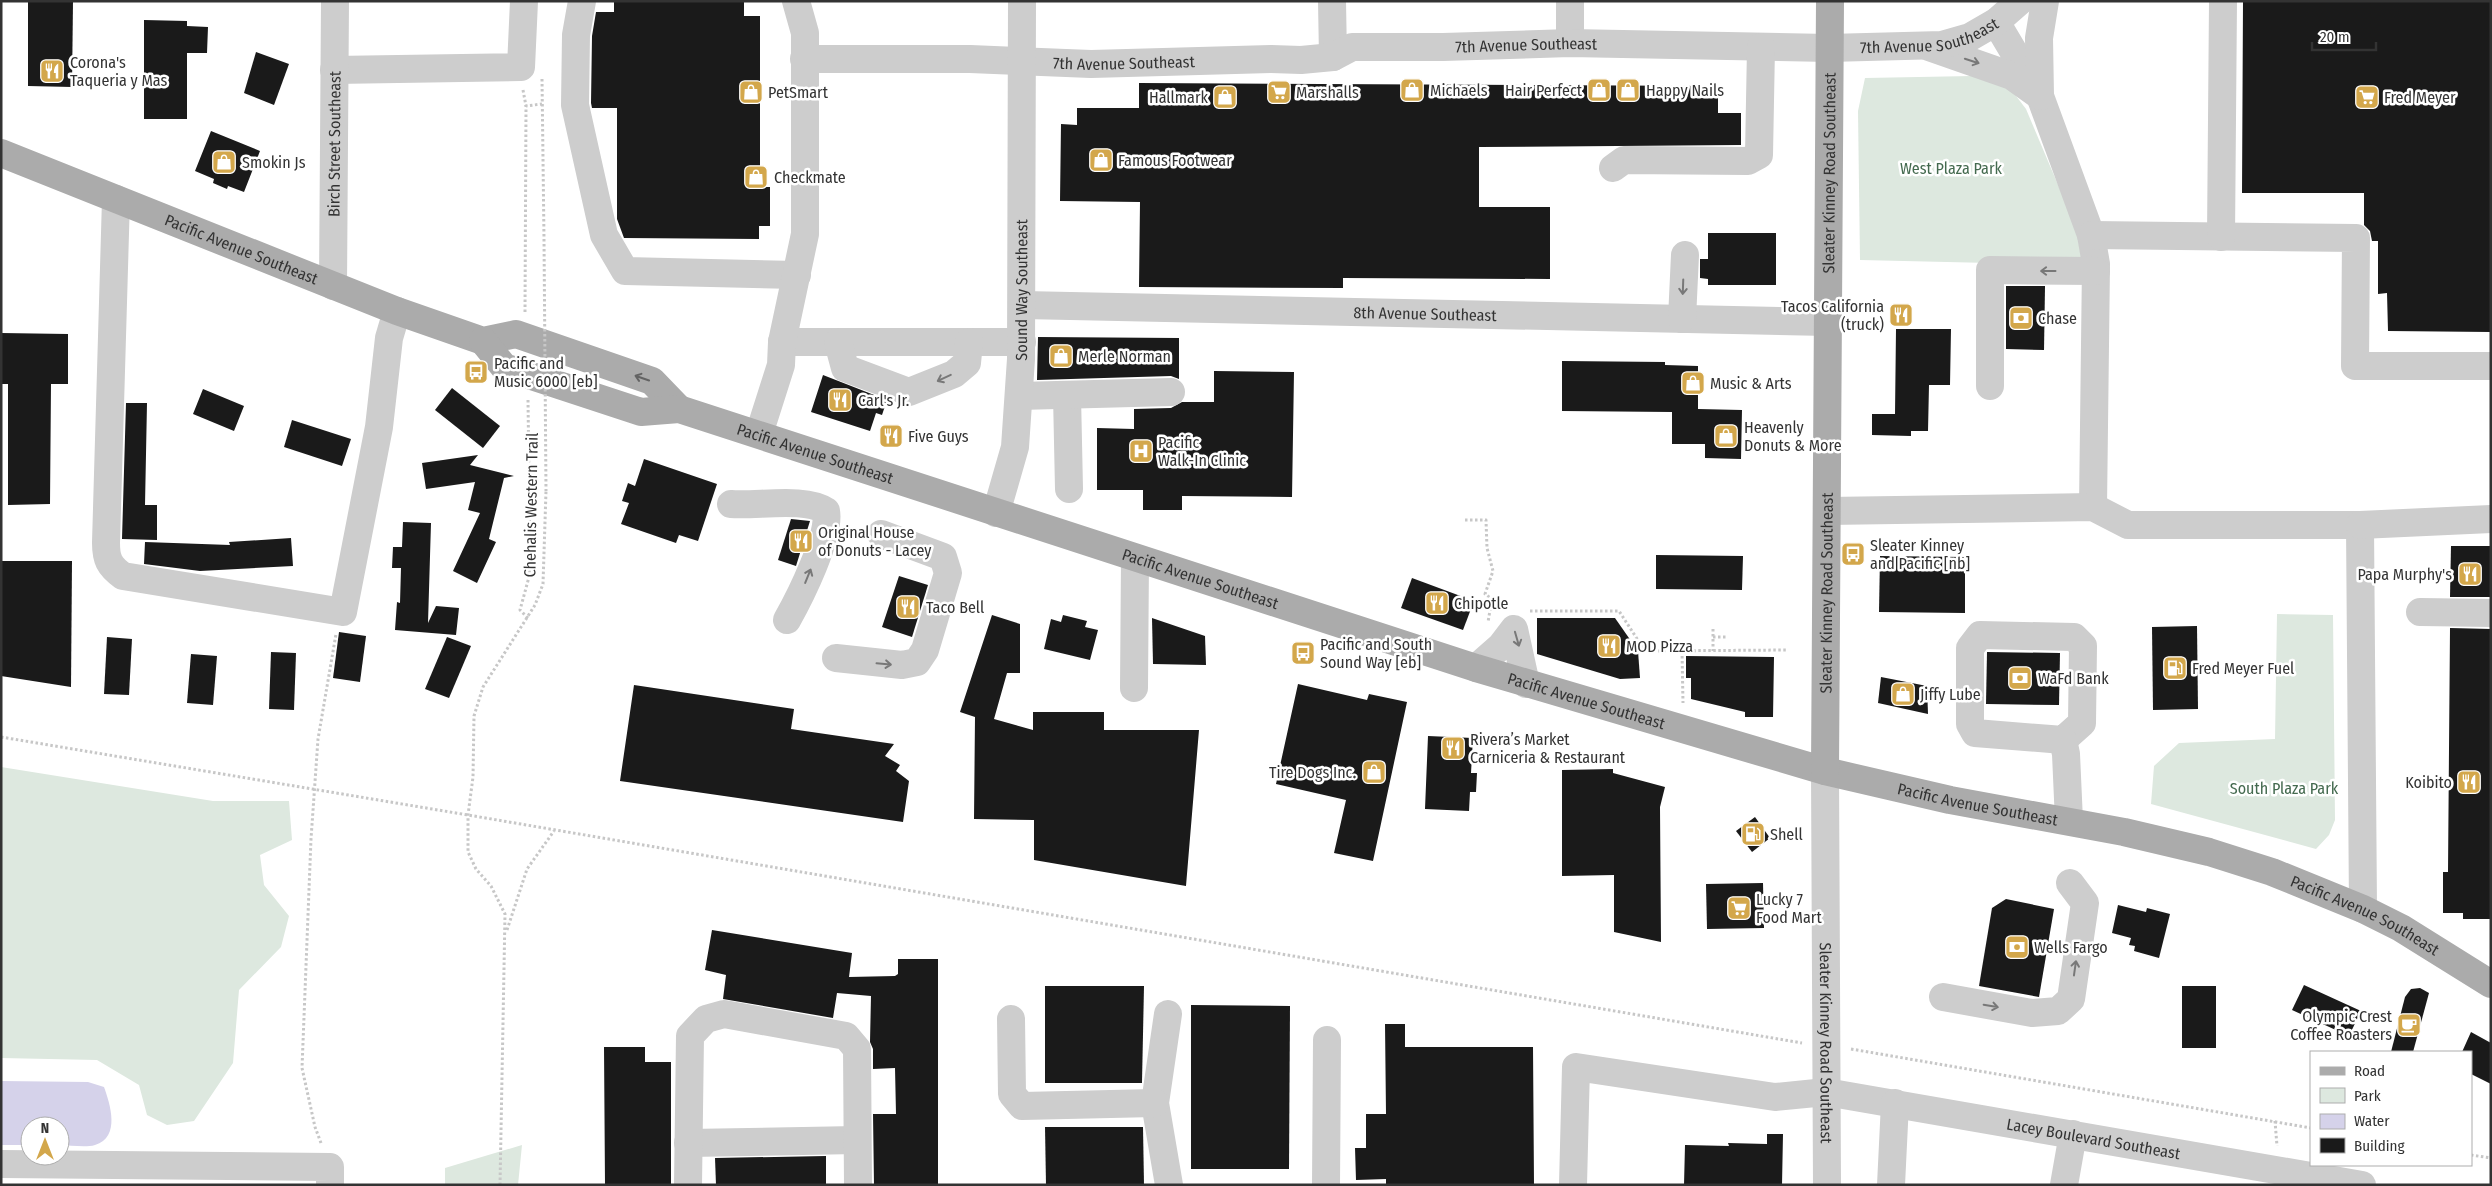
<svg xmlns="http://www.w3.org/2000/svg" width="2492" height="1186" viewBox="0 0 2492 1186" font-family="'Fira Sans Condensed',sans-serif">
<rect width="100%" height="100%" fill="#fff"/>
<g fill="#dde8df">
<polygon points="1972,76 2010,88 2026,109 2075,225 2085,255 2081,265 1860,260 1858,111 1865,78"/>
<polygon points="2277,614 2333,615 2335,820 2329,835 2316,849 2151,804 2154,766 2179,743 2275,739"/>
<polygon points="1,767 213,801 289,801 292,840 260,855 264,885 289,916 281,947 239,990 233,1063 194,1121 167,1125 147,1115 139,1085 97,1060 1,1058"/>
<polygon points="522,1145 518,1185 445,1185 445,1168"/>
</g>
<path fill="#d5d2ea" d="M 1,1081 L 88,1082 L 104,1087 C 110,1104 121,1137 95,1145 C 85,1148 70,1145 60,1145 L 60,1126 L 30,1126 L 30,1145 L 1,1145 Z"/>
<g fill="#1a1a1a">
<polygon points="28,1 73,1 72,87 28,86"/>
<polygon points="614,1 744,1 744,16 760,16 760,187 770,187 770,226 759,226 759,239 624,238 617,219 617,108 592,108 591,103 592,36 596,12 614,12"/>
<polygon points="2243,1 2491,1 2491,332 2388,331 2387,293 2378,294 2378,241 2372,241 2370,231 2364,225 2364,193 2242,193"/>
<polygon points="144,20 187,21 187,26 208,27 207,53 187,53 187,119 144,119"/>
<polygon points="256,52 289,64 274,105 244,93"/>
<polygon points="1139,83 1718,86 1718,113 1741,113 1741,145 1479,147 1479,207 1550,207 1550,279 1343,278 1343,288 1139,287 1140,202 1060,201 1061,124 1077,125 1077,108 1139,108"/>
<polygon points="211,131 260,151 244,192 228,186 227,189 213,183 214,179 195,171"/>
<polygon points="1708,233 1776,233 1776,285 1708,285 1708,279 1700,278 1700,259 1708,259"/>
<polygon points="2006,286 2045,286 2044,350 2006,349"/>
<polygon points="1896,329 1951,329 1950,385 1929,385 1928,431 1911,431 1911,436 1872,435 1872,414 1895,414"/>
<polygon points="1,333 68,334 68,384 51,384 50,504 8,505 8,384 1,384"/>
<polygon points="1038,337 1179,338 1179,379 1171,376 1037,380"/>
<polygon points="1562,361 1665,362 1665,365 1698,366 1698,409 1742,410 1741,459 1705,458 1705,444 1672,444 1672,412 1562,411"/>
<polygon points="1214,371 1294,372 1292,497 1182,496 1182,510 1143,510 1143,490 1097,490 1097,428 1134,429 1134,409 1171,408 1182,402 1214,402"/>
<polygon points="823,375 887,400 882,415 876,413 870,431 811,412"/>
<polygon points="452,388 500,426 483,448 435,410"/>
<polygon points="203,389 244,406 234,431 193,414"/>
<polygon points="126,403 147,403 145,505 157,505 157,540 122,539"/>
<polygon points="292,420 351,439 342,466 284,447"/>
<polygon points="478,455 470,465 514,476 504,478 489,539 496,542 477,583 453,571 480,513 468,510 475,482 426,489 422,463"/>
<polygon points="644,459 717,484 698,541 679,535 676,543 621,524 629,503 622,501 628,483 635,486"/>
<polygon points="791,519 810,521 796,566 778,560"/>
<polygon points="403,522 431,523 428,623 436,606 459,608 456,635 395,630 397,602 400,603 401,568 392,568 393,547 402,547"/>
<polygon points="291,538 293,566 200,571 144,564 145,542 230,545 229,542"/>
<polygon points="2451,546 2491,546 2491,597 2450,597"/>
<polygon points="1656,555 1743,556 1742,590 1656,589"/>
<polygon points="1880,556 1965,557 1965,613 1879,612"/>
<polygon points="1,561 72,561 71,687 1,676"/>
<polygon points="899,576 928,585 912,637 882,627"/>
<polygon points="1412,578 1474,601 1463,630 1401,608"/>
<polygon points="992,615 1020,624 1020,673 1007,673 994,719 1033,730 1033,712 1104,712 1104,730 1199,730 1186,886 1034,860 1034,820 974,819 975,717 960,712"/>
<polygon points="1063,615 1087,621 1085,627 1098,630 1090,660 1044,649 1051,619 1061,622"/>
<polygon points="1152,618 1205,636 1206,665 1153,664"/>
<polygon points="1537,618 1615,618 1638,651 1640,678 1620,679 1537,654"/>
<polygon points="2197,626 2198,709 2153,710 2152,627"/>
<polygon points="2450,628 2491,629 2491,919 2463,919 2463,913 2443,913 2443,872 2448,872"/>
<polygon points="339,632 366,636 360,682 333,678"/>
<polygon points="107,637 132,639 129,695 104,694"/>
<polygon points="447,637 471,646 449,698 425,689"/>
<polygon points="271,652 296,653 294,710 269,709"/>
<polygon points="1987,652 2060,653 2059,705 1986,704"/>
<polygon points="191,654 217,656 213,705 187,703"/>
<polygon points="1686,656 1774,657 1773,717 1745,717 1745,712 1691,699 1691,678 1686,678"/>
<polygon points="1881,677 1927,686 1928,714 1878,703"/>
<polygon points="1298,684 1367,700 1369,694 1407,702 1373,861 1334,853 1346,800 1276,784"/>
<polygon points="634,685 794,709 791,729 894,744 885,756 900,765 896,771 909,781 903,822 620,781"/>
<polygon points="1428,736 1473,738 1471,773 1477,773 1476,792 1470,792 1469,811 1425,809"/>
<polygon points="1613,769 1613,773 1665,787 1660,807 1661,942 1614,932 1614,875 1562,876 1562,770"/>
<polygon points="1755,817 1770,838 1752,852 1736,831"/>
<polygon points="1763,883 1764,928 1707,929 1706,884"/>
<polygon points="2006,899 2054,909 2039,997 1979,986 1992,908"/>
<polygon points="2118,905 2146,912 2147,908 2170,914 2159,958 2134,951 2135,946 2129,945 2131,938 2112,933"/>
<polygon points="712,930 852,953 849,977 895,976 898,974 898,959 938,959 938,1185 874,1185 873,1114 896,1114 895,1068 873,1069 873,1049 870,1042 871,996 837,993 833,1018 723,999 726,975 705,970"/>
<polygon points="2304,985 2361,1011 2349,1036 2292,1010"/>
<polygon points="1045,986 1144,986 1142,1083 1045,1083"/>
<rect x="2182" y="986" width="34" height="62"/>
<polygon points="2420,988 2429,993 2413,1052 2391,1052 2405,997 2411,989"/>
<polygon points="1191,1005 1290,1006 1289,1169 1191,1169"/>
<polygon points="1385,1024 1405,1024 1405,1047 1533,1047 1534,1185 1386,1185 1386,1179 1356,1180 1355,1148 1366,1148 1366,1114 1386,1114"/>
<polygon points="2471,1032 2491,1043 2491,1084 2471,1074 2471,1052 2462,1052"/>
<polygon points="604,1047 645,1047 645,1062 671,1062 671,1185 605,1185"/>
<polygon points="1045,1127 1143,1127 1144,1185 1046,1185"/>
<polygon points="1767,1134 1783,1134 1782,1185 1684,1185 1685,1145 1729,1146 1728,1143 1767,1144"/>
<polygon points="826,1156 826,1185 716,1185 715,1158"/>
</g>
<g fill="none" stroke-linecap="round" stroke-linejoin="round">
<g stroke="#c7c7c7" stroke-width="3" stroke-dasharray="2.5 2.5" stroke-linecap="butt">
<polyline points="542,79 544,239"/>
<polyline points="523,90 526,106"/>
<polyline points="525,312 526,106 542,104"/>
<polyline points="1465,520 1486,520 1487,548 1493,571 1485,594 1492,599 1488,622"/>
<polyline points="1530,611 1619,611 1645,651 1787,650"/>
<polyline points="528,618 520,610 529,577 530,560 528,400"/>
<polyline points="1713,629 1713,651"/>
<polyline points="1713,637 1726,637"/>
<polyline points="1682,651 1683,703"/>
<polyline points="1,737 468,815 1802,1043"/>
<polyline points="507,930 527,869 554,831"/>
<polyline points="1851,1049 2311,1128"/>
<polyline points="2275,1121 2277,1146"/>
<polyline points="321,1143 315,1127 302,1068 311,839 318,739 336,634"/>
<polyline points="2471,1155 2491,1158"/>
<polyline points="500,1185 505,914 491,886 476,869 468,852 468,815 473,777 474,716 483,687 535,605 543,584 546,491"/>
</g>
<g stroke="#cdcdcd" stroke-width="28">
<polyline points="582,1 576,35 575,105 604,235 625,271 797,275"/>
<polyline points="1332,1 1333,57"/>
<polyline points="1570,1 1570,43"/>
<polyline points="1996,22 2040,96 2091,235 2096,264 2093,507"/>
<polyline points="1929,47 2012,76 2040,96 2039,38 2045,1"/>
<path id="s1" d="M 804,59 L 970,59 L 1091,64 L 1271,59 L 1301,60 L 1333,57 L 1352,47 L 1443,47 L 1570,43 L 1829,48 L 1942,45 L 1970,37 L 1996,22 L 2020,1"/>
<polyline points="334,70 521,67 524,1"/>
<polyline points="1613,168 1624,160 1748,161 1759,155 1761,47"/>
<path d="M 116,199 L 106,543 C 106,559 109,566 123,576 L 343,612 L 379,427 L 389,338 L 397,311"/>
<polyline points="2091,235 2356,238 2355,366 2491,366"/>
<polyline points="2221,237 2223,1"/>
<path id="s2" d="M 333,286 L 335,1"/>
<path id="s3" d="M 1023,305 L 1828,322"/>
<polyline points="1682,319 1685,255"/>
<polyline points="782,342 1022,342"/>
<polyline points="838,342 845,368 909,392 954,374 967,363 969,342"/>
<polyline points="1990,386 1990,270 2096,271"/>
<polyline points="1067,395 1069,489"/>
<polyline points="1019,396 1171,392"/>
<polyline points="759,434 781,365 782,342 805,234 805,33 796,1"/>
<path d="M 731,504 C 758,506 806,497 826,511 C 831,535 800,597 787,620"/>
<polyline points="1827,511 2093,507 2128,525 2360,525 2363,909"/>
<path id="s4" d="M 996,513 L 1015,447 L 1021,359 L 1022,1"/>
<polyline points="2360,525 2491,519"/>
<polyline points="2420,612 2491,613"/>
<polygon points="1980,635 2074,637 2083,646 2082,723 2063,740 1975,733 1970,724 1970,648"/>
<polyline points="836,658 902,665 917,662 925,650 948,573 943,557 881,534"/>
<polyline points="1476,668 1501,646 1514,629 1526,684"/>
<polyline points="1134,688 1135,559"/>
<polyline points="2063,740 2066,754 2069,821"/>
<path id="s5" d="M 1825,771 L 1827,1185"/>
<polyline points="1943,997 2032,1013 2058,1011 2071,999 2085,903 2070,883"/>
<polyline points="1168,1014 1155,1103 1169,1185"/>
<polyline points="1011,1019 1012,1094 1022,1106 1155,1103"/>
<polyline points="688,1143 857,1140"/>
<polyline points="1,1164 330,1167 330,1185"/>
<polyline points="688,1185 690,1036 706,1019 724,1014 846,1036 857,1049 858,1185"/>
<polyline points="1326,1185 1327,1040"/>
<path id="s6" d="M 1573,1185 L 1576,1067 L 1775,1097 L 1826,1092 L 2362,1185"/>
<polyline points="1891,1185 1895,1103"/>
<polyline points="2064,1185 2073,1134"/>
</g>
<g stroke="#ababab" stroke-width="28">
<path id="s7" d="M 1,153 L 397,311 L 483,341 L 516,334 L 652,381 L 679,409"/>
<path id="s8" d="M 483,341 L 504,367 L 641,412 L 679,409 L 1476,668 L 1825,771 L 1950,800 L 2124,832 L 2209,852 L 2272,872 L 2363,909 L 2401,928 L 2491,984"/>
<path id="s9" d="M 1825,771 L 1830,1"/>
</g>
<polyline stroke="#c7c7c7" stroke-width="3" stroke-dasharray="2.5 2.5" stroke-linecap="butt" points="544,239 546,491"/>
</g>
<defs><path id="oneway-shaft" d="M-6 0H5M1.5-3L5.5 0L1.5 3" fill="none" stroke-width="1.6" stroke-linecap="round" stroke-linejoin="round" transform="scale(1.25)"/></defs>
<g stroke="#787878">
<use href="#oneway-shaft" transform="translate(1972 61) rotate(18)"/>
<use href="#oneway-shaft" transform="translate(2048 271) rotate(-180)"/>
<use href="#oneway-shaft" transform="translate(1683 287) rotate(92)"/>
<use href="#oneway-shaft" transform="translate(944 378) rotate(155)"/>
<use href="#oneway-shaft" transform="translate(808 576) rotate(-68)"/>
<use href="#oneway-shaft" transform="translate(1517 639) rotate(74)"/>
<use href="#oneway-shaft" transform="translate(884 664) rotate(5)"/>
<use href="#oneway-shaft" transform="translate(2075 968) rotate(-82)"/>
<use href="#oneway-shaft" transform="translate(1991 1006) rotate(10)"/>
</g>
<use stroke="#636363" href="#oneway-shaft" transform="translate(642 378) rotate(-161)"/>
<defs>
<g id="restaurant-square" transform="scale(1.25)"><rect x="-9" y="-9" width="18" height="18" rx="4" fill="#d3a74b" stroke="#fff"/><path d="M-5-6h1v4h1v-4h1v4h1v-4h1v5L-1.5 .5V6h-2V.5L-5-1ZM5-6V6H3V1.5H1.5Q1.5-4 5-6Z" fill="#fff"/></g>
<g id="shop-square" transform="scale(1.25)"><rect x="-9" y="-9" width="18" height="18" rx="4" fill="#d3a74b" stroke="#fff"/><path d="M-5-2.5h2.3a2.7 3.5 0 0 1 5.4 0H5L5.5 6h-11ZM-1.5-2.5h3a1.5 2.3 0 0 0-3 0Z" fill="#fff"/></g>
<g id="supermarket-square" transform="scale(1.25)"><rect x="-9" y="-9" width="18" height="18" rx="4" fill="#d3a74b" stroke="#fff"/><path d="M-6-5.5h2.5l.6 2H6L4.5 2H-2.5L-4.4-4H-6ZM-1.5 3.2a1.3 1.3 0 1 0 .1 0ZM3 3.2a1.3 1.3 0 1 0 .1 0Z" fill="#fff"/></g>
<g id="bank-square" transform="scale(1.25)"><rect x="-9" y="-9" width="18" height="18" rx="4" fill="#d3a74b" stroke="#fff"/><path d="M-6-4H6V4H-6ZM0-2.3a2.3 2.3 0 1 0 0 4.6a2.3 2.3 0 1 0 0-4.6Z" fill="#fff"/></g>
<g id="bus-square" transform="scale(1.25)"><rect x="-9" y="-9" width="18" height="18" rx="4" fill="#d3a74b" stroke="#fff"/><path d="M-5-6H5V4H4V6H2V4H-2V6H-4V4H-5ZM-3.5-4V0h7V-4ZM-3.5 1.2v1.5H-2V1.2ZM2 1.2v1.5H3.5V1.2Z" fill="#fff"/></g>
<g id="hospital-square" transform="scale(1.25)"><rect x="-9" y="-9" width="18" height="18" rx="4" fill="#d3a74b" stroke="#fff"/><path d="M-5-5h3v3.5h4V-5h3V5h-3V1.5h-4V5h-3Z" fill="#fff"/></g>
<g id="fuel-square" transform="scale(1.25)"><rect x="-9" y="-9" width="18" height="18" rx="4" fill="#d3a74b" stroke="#fff"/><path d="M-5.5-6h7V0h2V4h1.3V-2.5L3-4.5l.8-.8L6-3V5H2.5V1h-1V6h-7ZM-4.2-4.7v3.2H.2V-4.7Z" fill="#fff"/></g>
<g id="cafe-square" transform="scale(1.25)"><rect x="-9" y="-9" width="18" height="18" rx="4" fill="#d3a74b" stroke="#fff"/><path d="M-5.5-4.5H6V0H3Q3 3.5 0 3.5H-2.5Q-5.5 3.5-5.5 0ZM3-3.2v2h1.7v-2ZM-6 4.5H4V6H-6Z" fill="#fff"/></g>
</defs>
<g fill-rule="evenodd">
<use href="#restaurant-square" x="52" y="71"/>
<use href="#shop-square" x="1412" y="90"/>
<use href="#shop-square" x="1599" y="90"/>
<use href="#shop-square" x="1628" y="90"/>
<use href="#shop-square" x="751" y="92"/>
<use href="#supermarket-square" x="1279" y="92"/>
<use href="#shop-square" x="1225" y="97"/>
<use href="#supermarket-square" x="2367" y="97"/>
<use href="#shop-square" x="1101" y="160"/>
<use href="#shop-square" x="224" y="162"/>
<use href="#shop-square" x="756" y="177"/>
<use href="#restaurant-square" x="1901" y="315"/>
<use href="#bank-square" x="2021" y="318"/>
<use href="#shop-square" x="1061" y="356"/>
<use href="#bus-square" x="476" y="372"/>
<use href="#shop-square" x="1693" y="383"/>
<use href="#restaurant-square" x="840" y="400"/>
<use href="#restaurant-square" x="891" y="436"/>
<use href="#shop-square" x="1726" y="436"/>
<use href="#hospital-square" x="1141" y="451"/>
<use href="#restaurant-square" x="801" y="541"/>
<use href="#bus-square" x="1853" y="554"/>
<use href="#restaurant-square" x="2470" y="574"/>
<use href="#restaurant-square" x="1437" y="603"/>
<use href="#restaurant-square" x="908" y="607"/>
<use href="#restaurant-square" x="1609" y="646"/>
<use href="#bus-square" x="1303" y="653"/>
<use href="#fuel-square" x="2175" y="668"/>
<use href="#bank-square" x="2020" y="678"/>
<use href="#shop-square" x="1903" y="694"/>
<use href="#restaurant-square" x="1453" y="748"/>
<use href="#shop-square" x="1374" y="772"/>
<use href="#restaurant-square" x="2469" y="782"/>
<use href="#fuel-square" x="1753" y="834"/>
<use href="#supermarket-square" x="1739" y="908"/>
<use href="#bank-square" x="2017" y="947"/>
<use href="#cafe-square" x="2409" y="1025"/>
</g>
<g text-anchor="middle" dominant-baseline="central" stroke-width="5" stroke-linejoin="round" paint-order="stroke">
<g font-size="16" fill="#333" stroke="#fff">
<text stroke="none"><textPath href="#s1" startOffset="1130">7th Avenue Southeast</textPath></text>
<text stroke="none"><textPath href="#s1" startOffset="725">7th Avenue Southeast</textPath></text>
<text stroke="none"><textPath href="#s1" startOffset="320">7th Avenue Southeast</textPath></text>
<text stroke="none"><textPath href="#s2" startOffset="142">Birch Street Southeast</textPath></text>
<text stroke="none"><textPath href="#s9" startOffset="598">Sleater Kinney Road Southeast</textPath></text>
<text stroke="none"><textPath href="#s7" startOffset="259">Pacific Avenue Southeast</textPath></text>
<text stroke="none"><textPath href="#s4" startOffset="226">Sound Way Southeast</textPath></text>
<text stroke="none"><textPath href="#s3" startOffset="402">8th Avenue Southeast</textPath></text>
<text stroke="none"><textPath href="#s8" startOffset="359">Pacific Avenue Southeast</textPath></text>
<text transform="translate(531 505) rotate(-89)">Chehalis Western Trail</text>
<text stroke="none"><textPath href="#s8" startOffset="764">Pacific Avenue Southeast</textPath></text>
<text stroke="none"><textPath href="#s9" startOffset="178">Sleater Kinney Road Southeast</textPath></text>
<text stroke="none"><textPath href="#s8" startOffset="1169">Pacific Avenue Southeast</textPath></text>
<text stroke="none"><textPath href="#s8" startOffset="1574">Pacific Avenue Southeast</textPath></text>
<text stroke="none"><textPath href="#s8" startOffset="1979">Pacific Avenue Southeast</textPath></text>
<text stroke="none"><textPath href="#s5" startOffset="272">Sleater Kinney Road Southeast</textPath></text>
<text stroke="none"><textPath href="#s6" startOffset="642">Lacey Boulevard Southeast</textPath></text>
</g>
<g font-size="16" fill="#333" stroke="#fff" text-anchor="start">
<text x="70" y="62">Corona's<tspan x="70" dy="18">Taqueria y Mas</tspan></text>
<text x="1430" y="90">Michaels</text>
<text x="1582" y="90" text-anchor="end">Hair Perfect</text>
<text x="1646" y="90">Happy Nails</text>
<text x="768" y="92">PetSmart</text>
<text x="1296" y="92">Marshalls</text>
<text x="1208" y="97" text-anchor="end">Hallmark</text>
<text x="2384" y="97">Fred Meyer</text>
<text x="1118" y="160">Famous Footwear</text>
<text x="242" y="162">Smokin Js</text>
<text x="774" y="177">Checkmate</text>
<text x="1884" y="306" text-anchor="end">Tacos California<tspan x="1884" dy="18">(truck)</tspan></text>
<text x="2038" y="318">Chase</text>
<text x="1078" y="356">Merle Norman</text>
<text x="494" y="363">Pacific and<tspan x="494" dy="18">Music 6000 [eb]</tspan></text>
<text x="1710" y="383">Music &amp; Arts</text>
<text x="858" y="400">Carl's Jr.</text>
<text x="1744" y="427">Heavenly<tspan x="1744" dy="18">Donuts &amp; More</tspan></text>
<text x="908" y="436">Five Guys</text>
<text x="1158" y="442">Pacific<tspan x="1158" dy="18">Walk-In Clinic</tspan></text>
<text x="818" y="532">Original House<tspan x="818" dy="18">of Donuts - Lacey</tspan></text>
<text x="1870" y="545">Sleater Kinney<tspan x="1870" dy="18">and Pacific [nb]</tspan></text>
<text x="2452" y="574" text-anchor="end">Papa Murphy's</text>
<text x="1454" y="603">Chipotle</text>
<text x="926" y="607">Taco Bell</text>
<text x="1320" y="644">Pacific and South<tspan x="1320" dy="18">Sound Way [eb]</tspan></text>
<text x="1626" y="646">MOD Pizza</text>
<text x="2192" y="668">Fred Meyer Fuel</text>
<text x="2038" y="678">WaFd Bank</text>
<text x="1920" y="694">Jiffy Lube</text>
<text x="1470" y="739">Rivera’s Market<tspan x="1470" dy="18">Carniceria &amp; Restaurant</tspan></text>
<text x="1356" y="772" text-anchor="end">Tire Dogs Inc.</text>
<text x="2452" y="782" text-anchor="end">Koibito</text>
<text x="1770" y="834">Shell</text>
<text x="1756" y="899">Lucky 7<tspan x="1756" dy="18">Food Mart</tspan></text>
<text x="2034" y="947">Wells Fargo</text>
<text x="2392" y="1016" text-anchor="end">Olympic Crest<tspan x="2392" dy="18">Coffee Roasters</tspan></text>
</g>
<g font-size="16" fill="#446a4f" stroke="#fff">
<text x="1951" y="168">West Plaza Park</text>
<text x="2284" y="788">South Plaza Park</text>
</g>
</g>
<rect width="2492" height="1186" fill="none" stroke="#333333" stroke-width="5"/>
<rect x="2310" y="1051" width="162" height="115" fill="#ffffff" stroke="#adadad"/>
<rect x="2320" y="1067" width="25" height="8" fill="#ababab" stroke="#adadad"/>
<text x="2354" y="1076" font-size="15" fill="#333333">Road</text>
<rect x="2320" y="1088" width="25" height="15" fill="#dde8df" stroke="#adadad"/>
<text x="2354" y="1101" font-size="15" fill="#333333">Park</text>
<rect x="2320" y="1114" width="25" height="15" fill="#d5d2ea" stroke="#adadad"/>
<text x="2354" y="1126" font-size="15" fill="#333333">Water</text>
<rect x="2320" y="1138" width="25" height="15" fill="#1a1a1a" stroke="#adadad"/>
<text x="2354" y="1151" font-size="15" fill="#333333">Building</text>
<g transform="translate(45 1141)"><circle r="24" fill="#ffffff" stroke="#adadad"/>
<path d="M0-4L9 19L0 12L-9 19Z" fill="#d3a74b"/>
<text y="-8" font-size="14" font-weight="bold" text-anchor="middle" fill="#333333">N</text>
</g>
<path d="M2312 42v8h64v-8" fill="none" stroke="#333333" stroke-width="2.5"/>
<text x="2320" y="42" font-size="15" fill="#333333" stroke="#ffffff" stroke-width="4" paint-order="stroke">20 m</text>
</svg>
